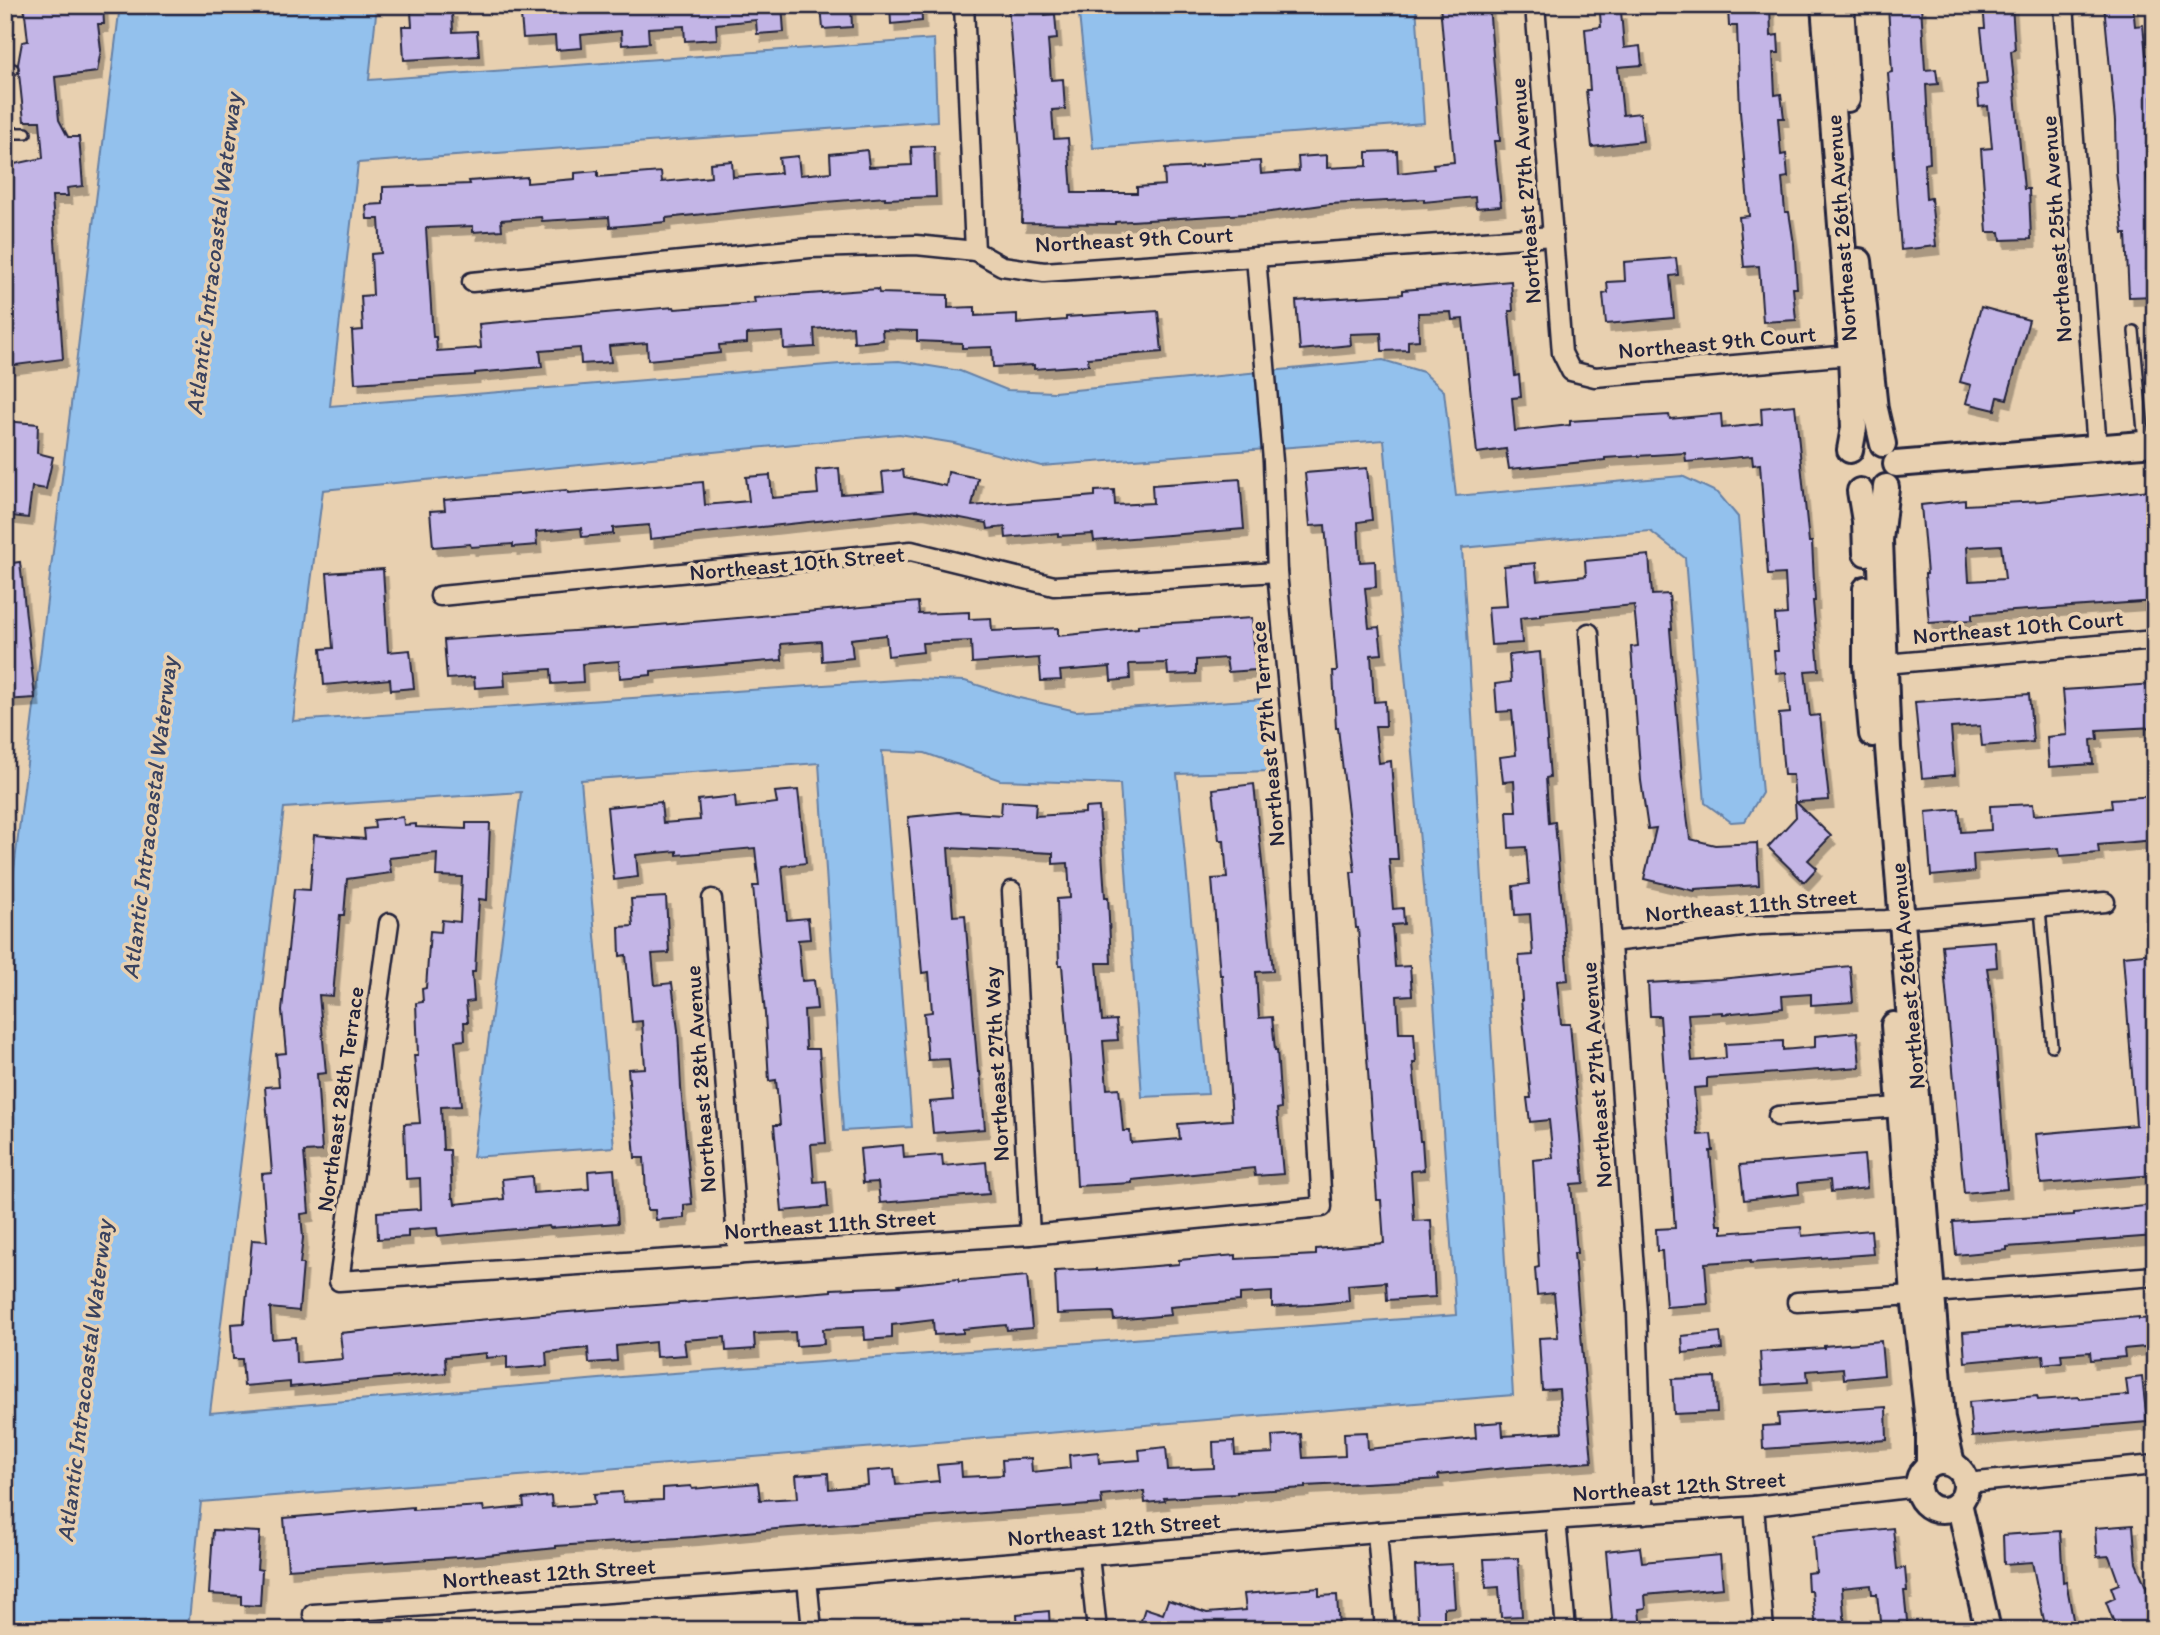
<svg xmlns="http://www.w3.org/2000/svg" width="2160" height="1635" viewBox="0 0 2160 1635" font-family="Itim,sans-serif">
<defs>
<filter id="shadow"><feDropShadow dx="4.5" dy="8" stdDeviation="0" flood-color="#0004"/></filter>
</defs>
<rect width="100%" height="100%" fill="#e8d0b0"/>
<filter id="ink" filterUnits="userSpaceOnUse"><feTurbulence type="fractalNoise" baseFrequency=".0143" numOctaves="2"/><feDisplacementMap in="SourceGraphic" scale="14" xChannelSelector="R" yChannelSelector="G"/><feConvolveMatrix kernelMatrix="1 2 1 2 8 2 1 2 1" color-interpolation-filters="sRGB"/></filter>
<g filter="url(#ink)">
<g fill="#93c1ed" stroke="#6681a6" stroke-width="2" fill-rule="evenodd">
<path d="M 120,5 L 377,5 L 369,80 L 934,39 L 937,121 L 358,163 L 330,406 L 852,363 L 899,361 L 960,371 L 1007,390 L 1054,392 L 1383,360 L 1423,372 L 1444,391 L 1456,496 L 1682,476 L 1718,493 L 1738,517 L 1762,793 L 1745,821 L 1731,822 L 1705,803 L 1685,558 L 1650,531 L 1462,548 L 1513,1395 L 201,1502 L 188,1630 L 5,1630 L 5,943 ZM 899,434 L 954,443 L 1041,466 L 1384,440 L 1433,987 L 1456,1315 L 633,1376 L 210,1413 L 284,808 L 521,792 L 473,1157 L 614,1147 L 581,780 L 819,763 L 843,1131 L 912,1127 L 882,751 L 925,753 L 1000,780 L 1120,784 L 1142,1097 L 1208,1094 L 1177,774 L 1270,771 L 1263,699 L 1076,711 L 1015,697 L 965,681 L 911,679 L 293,721 L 323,490 Z"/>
<polygon points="1078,5 1416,5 1424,123 1093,148"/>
</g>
<g fill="#c3b5e6" stroke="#22223b" stroke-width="2" fill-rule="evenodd" filter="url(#shadow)">
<polygon points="24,5 103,5 104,24 98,24 101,50 97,72 55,77 59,120 68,137 79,137 83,186 67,188 68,196 52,196 63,359 8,366 5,336 5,166 43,158 40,121 24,121 18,64 22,42 28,41"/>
<polygon points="520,5 782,5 784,32 757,34 756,20 716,24 717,39 685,41 684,26 648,28 649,43 622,45 621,31 581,35 582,48 556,50 555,36 523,38"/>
<polygon points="821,5 851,5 852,27 823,29"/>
<polygon points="890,5 921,5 922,21 891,24"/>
<polygon points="1008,5 1045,5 1045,15 1055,14 1057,39 1048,40 1051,80 1063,79 1065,109 1052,110 1054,139 1068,138 1072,193 1137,193 1137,187 1165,185 1164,169 1201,167 1201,165 1260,161 1261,174 1299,171 1298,157 1327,155 1327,168 1367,166 1367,152 1397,151 1398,173 1434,169 1433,164 1454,162 1440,5 1489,5 1500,141 1494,141 1501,206 1476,208 1475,197 1424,202 1424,199 1330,204 1263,213 1115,222 1115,224 1022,223 1023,187"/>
<polygon points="1736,5 1770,5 1771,36 1778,35 1779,53 1773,53 1775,95 1781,94 1784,118 1778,118 1781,155 1786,154 1788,177 1782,178 1785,212 1789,212 1794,244 1797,288 1793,288 1796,320 1763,322 1759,266 1744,267 1739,217 1749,216 1740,112 1737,26 1729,26 1728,8 1736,8"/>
<polygon points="1921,5 1925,70 1936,69 1938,84 1926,85 1930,163 1924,164 1926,199 1931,198 1936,246 1901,250 1888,73 1892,72 1888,6"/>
<polygon points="1983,5 2012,5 2015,50 2011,51 2024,189 2029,189 2031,239 2001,240 2000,232 1987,232 1981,149 1992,148 1988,106 1979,107 1977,85 1987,84 1981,28 1985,28"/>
<polygon points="2104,5 2133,5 2135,26 2143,25 2146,55 2155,54 2155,96 2151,97 2153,158 2145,158 2150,205 2155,204 2155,296 2129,297 2126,234 2123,234 2116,171 2115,121"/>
<polygon points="452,10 453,32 477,31 479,56 404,60 402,26 412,26 411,12"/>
<polygon points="1621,11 1624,48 1640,46 1642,65 1618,67 1623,115 1640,113 1643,141 1592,147 1586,90 1590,90 1585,29 1601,27 1600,13"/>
<polygon points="934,146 936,197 885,199 885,197 802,204 666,218 666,222 610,227 609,217 542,221 541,217 501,220 502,230 473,232 473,226 426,228 433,337 436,337 437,351 481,348 479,324 674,307 675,309 755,303 754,298 878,289 879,293 948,295 948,308 975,307 975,316 1017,314 1017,324 1066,320 1066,317 1158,311 1162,352 1088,358 1089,365 1034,369 1034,365 993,367 992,347 962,348 962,343 917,341 917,331 882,330 883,340 854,343 853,326 814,329 815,347 784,349 783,332 747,334 747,343 719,345 720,353 648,360 647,343 609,346 611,362 581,364 580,348 540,351 542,367 475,373 475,375 355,383 352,331 363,330 361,296 373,295 371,254 381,253 379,219 367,219 366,205 383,204 383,187 470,184 469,181 527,177 527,183 575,179 575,173 598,171 598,177 661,172 662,182 711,177 710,163 732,161 733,177 781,173 779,158 798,156 800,175 831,172 830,154 867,150 869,167 912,165 911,147"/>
<polygon points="1676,258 1678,275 1670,276 1674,318 1606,324 1603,294 1608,293 1607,282 1625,281 1624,262"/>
<polygon points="1511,281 1513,311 1509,311 1515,376 1519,375 1521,397 1512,398 1515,431 1570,425 1570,421 1669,415 1670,419 1721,414 1722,428 1762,424 1761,408 1795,405 1809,542 1812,542 1815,601 1813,601 1819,670 1805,671 1810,716 1820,715 1829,800 1796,802 1831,836 1808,860 1817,868 1804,882 1768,847 1796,817 1793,775 1784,775 1779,714 1790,713 1786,672 1776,673 1774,651 1778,651 1775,615 1787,614 1785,574 1768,575 1760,464 1753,465 1752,456 1686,462 1685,453 1605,458 1605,460 1509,469 1506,449 1477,453 1463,319 1452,320 1451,312 1418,313 1419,340 1408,341 1408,350 1382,351 1381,333 1350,334 1351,345 1300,350 1296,301 1403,294 1403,290"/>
<polygon points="1981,307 2029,320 2007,399 1998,397 1995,410 1966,403 1971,385 1960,382"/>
<polygon points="5,421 38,424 37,453 53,457 46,489 32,487 28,518 5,515"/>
<polygon points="839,468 841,494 884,491 882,472 903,470 904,477 946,486 948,472 978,478 972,506 1095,496 1095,491 1114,490 1115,505 1153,503 1152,485 1240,479 1244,529 1094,541 1093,534 1058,536 1058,533 1006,538 1005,527 988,529 987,523 919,510 650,539 649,525 613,528 613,534 582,537 581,528 536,532 537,545 513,547 513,544 471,547 470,544 433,547 430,511 445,510 444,500 567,490 568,493 703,482 705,505 749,501 746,477 770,475 772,498 818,494 816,470"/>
<polygon points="1367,468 1372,520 1358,522 1360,562 1375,561 1376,587 1365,588 1369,628 1379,627 1382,654 1371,655 1374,702 1385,701 1386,726 1375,726 1379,763 1391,761 1398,859 1389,859 1393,909 1403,908 1404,924 1392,925 1395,967 1410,966 1412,995 1397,996 1399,1033 1414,1033 1416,1063 1413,1063 1420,1141 1422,1141 1424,1170 1411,1171 1414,1221 1431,1220 1435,1297 1387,1300 1386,1282 1348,1285 1349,1301 1308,1305 1272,1307 1272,1292 1240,1294 1240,1301 1170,1307 1171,1315 1114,1320 1113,1312 1057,1314 1055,1271 1097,1269 1097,1271 1179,1264 1179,1260 1236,1255 1236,1259 1316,1255 1316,1249 1384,1243 1381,1200 1377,1200 1358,928 1356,928 1351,872 1355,872 1338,728 1336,728 1333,671 1337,671 1325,525 1310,526 1305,473"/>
<path d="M 2150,490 L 2155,544 L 2155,601 L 1972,614 L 1972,620 L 1929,623 L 1925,574 L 1927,574 L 1921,505 L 1965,500 L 1965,505 L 2041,501 ZM 2001,545 L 2005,579 L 1969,581 L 1967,547 Z"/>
<polygon points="1649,555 1652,595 1669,594 1672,629 1670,629 1682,777 1690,839 1715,845 1757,843 1759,885 1695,889 1695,891 1644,879 1656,828 1648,829 1641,781 1631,647 1638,646 1634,605 1540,614 1540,616 1520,618 1522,643 1491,645 1488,607 1507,606 1504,566 1535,563 1537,581 1586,576 1585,561"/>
<polygon points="20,562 35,698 5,700 5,564"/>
<polygon points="383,569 388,652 410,650 414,688 391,690 390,679 324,685 321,649 333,648 327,573"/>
<polygon points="918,602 919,614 969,612 969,619 991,618 992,631 1058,628 1058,636 1138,628 1138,625 1252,618 1256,670 1228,672 1226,658 1196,660 1196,674 1168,675 1167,663 1129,664 1130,679 1111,681 1110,667 1060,671 1061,680 1041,681 1039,658 972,663 971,641 922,643 923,652 888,656 886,635 851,639 853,658 822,661 821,641 781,644 782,660 651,671 651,675 620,678 619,661 582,664 583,682 552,684 551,669 504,672 505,686 475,688 474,677 447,679 444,640 647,626"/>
<polygon points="1540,652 1550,777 1546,778 1549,823 1555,822 1568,980 1557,981 1561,1024 1570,1024 1584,1183 1571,1184 1577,1253 1574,1253 1592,1462 1506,1468 1438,1475 1439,1479 1425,1480 1305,1486 1305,1488 1237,1492 1237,1494 1164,1498 1165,1501 1145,1503 1144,1491 1101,1495 1102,1504 776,1529 694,1537 556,1546 556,1548 487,1555 288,1569 284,1518 413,1507 413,1510 483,1506 484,1511 524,1507 523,1499 551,1496 552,1507 595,1504 594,1494 622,1492 623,1502 663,1500 663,1488 691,1486 692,1489 758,1483 760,1500 798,1498 796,1475 828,1473 829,1489 868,1485 867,1471 894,1469 896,1485 939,1481 937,1465 961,1463 962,1477 1003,1475 1002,1460 1031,1458 1032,1472 1070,1468 1069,1455 1098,1452 1099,1463 1140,1460 1139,1450 1166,1447 1168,1470 1214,1468 1213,1442 1234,1441 1235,1455 1273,1453 1272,1436 1301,1434 1303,1458 1345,1456 1344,1433 1367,1432 1368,1449 1476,1438 1475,1424 1502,1422 1503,1436 1562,1432 1559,1389 1542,1390 1539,1338 1558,1337 1554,1293 1537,1295 1535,1268 1539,1267 1533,1160 1553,1158 1549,1120 1530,1122 1527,1098 1531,1098 1521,1000 1522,1000 1519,956 1533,955 1530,914 1515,915 1513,886 1529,884 1526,847 1509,848 1507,811 1516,811 1514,781 1503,782 1500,757 1516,755 1512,711 1497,712 1495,684 1511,682 1509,655"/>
<polygon points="2155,684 2155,727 2097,730 2098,739 2091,740 2093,764 2049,767 2047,737 2067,735 2063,690"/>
<polygon points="2029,694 2033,742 1982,746 1980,726 1951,728 1955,775 1922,778 1915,702"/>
<polygon points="1254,784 1273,971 1256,972 1259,1018 1272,1017 1275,1050 1277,1050 1281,1108 1277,1109 1283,1174 1255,1176 1254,1168 1132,1180 1132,1183 1077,1186 1070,1062 1062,965 1059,965 1057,899 1070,898 1068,863 1053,864 1053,853 948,848 953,916 965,915 978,1072 980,1072 985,1129 933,1133 930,1102 953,1100 949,1059 928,1060 924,1013 932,1012 929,972 922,973 908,817 958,812 1001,815 1002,801 1036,803 1035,816 1085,813 1085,808 1099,807 1105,897 1108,897 1111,963 1097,963 1102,1021 1116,1020 1118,1040 1103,1041 1107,1089 1119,1088 1123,1131 1130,1131 1131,1143 1180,1139 1178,1124 1232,1120 1222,975 1220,975 1212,879 1227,878 1224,840 1219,840 1213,789"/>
<polygon points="798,790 806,863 782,866 787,920 808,918 810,939 798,940 802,981 814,980 817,1009 804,1010 806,1049 819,1049 826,1143 811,1144 814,1182 826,1181 828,1207 782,1211 774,1125 780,1125 776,1080 769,1081 765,1014 753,886 759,886 755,848 677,855 677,851 636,855 638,877 614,880 607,807 661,802 663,823 700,820 698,800 735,796 736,808 777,803 775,792"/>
<polygon points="2155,796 2155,840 2098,845 2099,853 2060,856 2059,848 1973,854 1974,872 1931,876 1926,812 1959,809 1961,832 1991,830 1990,806 2033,804 2034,815 2112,808 2111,799"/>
<polygon points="403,817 404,825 416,824 416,827 466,829 466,823 490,823 487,900 479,899 475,972 472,972 474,1001 466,1002 468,1022 464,1022 465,1040 455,1041 461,1106 441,1107 443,1150 450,1150 452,1198 454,1198 455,1204 504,1199 502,1179 532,1176 533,1193 589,1189 588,1171 614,1169 618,1223 550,1228 549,1226 438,1236 437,1228 408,1230 408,1237 378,1239 377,1212 421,1209 420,1178 406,1179 404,1124 420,1123 414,1055 418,1055 416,1003 423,1002 422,989 426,988 430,931 441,932 442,920 460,922 462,877 436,876 437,853 389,858 391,873 347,879 344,915 340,915 333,996 319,995 326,1073 317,1074 322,1151 304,1152 309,1213 301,1214 303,1238 300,1264 303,1264 299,1311 270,1308 272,1339 295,1337 296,1363 343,1359 340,1333 543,1314 831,1291 831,1289 900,1286 899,1285 958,1279 959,1282 1027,1276 1032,1328 1007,1330 1006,1325 963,1329 963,1333 934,1335 933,1320 892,1325 892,1338 865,1340 864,1327 823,1329 824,1344 796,1346 795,1332 754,1334 755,1349 726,1351 725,1337 684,1340 686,1355 656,1357 655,1342 616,1346 617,1361 589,1363 588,1348 546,1352 547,1366 507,1369 507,1356 486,1358 486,1353 445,1357 446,1373 290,1387 290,1382 244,1386 242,1359 233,1359 231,1324 244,1323 252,1240 267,1241 262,1174 272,1173 265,1087 279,1086 276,1054 286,1053 282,1011 294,889 310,890 314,835 365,839 364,829 375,828 374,820"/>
<polygon points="666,897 669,953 652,954 655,985 672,983 678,1030 681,1088 692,1204 684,1205 684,1218 656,1220 655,1210 647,1210 644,1158 635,1158 628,1069 645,1068 642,1021 632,1022 626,955 620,956 619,927 633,926 631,899"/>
<polygon points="1995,941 1997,967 1987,968 1993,1007 2007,1189 1964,1193 1942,945"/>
<polygon points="2155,953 2155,1175 2041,1184 2036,1134 2136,1125 2123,956"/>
<polygon points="1850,966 1853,1002 1811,1005 1811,994 1782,996 1783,1008 1723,1014 1723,1012 1688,1014 1692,1061 1726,1058 1725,1044 1783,1041 1783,1050 1815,1047 1815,1036 1857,1032 1860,1067 1707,1078 1707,1087 1694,1088 1698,1135 1711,1134 1713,1151 1710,1151 1717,1225 1722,1225 1722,1233 1801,1227 1802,1236 1871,1230 1873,1254 1750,1263 1750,1260 1705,1263 1708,1304 1666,1307 1662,1251 1657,1251 1656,1229 1675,1228 1660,1016 1650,1016 1648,983 1720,979"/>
<polygon points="903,1145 904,1158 942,1155 943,1166 986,1162 989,1194 880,1203 878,1182 863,1183 860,1149"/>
<polygon points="1864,1155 1867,1188 1831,1192 1830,1180 1798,1183 1799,1194 1744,1200 1740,1165"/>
<polygon points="2155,1205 2155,1236 2007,1247 2007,1250 1956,1255 1953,1222 2074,1215 2074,1213"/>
<polygon points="2139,1317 2139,1319 2155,1318 2155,1346 2124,1349 2125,1357 2091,1360 2090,1352 2061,1354 2062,1362 2044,1364 2043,1355 1965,1362 1963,1332"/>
<polygon points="1720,1332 1722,1349 1683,1353 1682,1336"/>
<polygon points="1881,1341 1884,1375 1844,1379 1843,1368 1807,1371 1808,1382 1762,1385 1760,1352 1824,1348 1824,1346"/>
<polygon points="1715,1377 1717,1412 1674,1414 1672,1379"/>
<polygon points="2142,1377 2147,1422 1972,1437 1969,1402 2037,1396 2038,1400 2079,1397 2080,1399 2128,1395 2126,1379"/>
<polygon points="1886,1407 1887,1440 1763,1449 1762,1426 1779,1425 1778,1414"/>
<polygon points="2133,1525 2136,1563 2155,1609 2155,1630 2117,1630 2106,1602 2115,1598 2111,1587 2119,1584 2109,1556 2097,1557 2095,1528"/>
<polygon points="1893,1528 1897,1569 1905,1568 1907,1591 1904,1591 1908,1630 1881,1630 1877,1594 1872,1594 1871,1585 1842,1588 1845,1630 1816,1630 1812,1591 1808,1591 1807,1573 1816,1572 1813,1536"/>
<polygon points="213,1530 260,1532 257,1569 262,1570 260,1606 241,1605 241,1596 209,1594"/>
<polygon points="2060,1531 2063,1582 2066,1581 2075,1630 2046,1630 2032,1562 2004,1564 2003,1535"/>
<polygon points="1640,1547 1642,1562 1720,1555 1723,1588 1645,1595 1646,1608 1639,1609 1641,1630 1613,1630 1606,1551"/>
<polygon points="1518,1558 1522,1616 1501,1617 1499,1587 1486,1588 1484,1559"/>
<polygon points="1452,1564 1455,1607 1444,1608 1444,1620 1418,1621 1415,1566"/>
<polygon points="1319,1588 1319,1596 1337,1595 1339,1630 1147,1630 1139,1627 1145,1608 1163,1614 1168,1600 1207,1613 1246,1610 1244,1594"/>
<polygon points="1049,1611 1050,1630 1018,1630 1017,1614"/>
</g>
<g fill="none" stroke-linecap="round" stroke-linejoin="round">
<g stroke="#22223b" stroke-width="14">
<g id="lane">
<polyline points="5,69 13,69"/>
<polyline points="5,133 26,133"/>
<polyline points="2134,331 2144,442"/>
<polyline points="2040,909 2052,1046"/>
</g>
</g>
<g stroke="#22223b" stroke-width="23">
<g id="street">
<polyline points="964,5 975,251"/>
<polyline points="1535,5 1562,353 1571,371 1595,377 1862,354"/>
<polyline points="2064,5 2097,449"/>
<polyline points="472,282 810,248 916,245 975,251 1002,266 1044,272 1553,236"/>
<polyline points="440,596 911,551 1054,586 1277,572"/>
<polyline points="1589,633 1637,1312 1644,1514"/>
<polyline points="1885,664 2155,640"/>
<polyline points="1012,891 1030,1235"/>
<polyline points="712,899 738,1255"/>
<polyline points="389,923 339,1281 1030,1235 1322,1207 1298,794 1277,572 1273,461 1256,257"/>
<polyline points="1611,942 1760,925 1886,920 2105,902"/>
<polyline points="1778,1116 1899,1107"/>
<polyline points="1932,1293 2155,1276"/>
<polyline points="1797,1302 1914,1295"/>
<polyline points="1966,1483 2155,1465"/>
<polyline points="1754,1506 1764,1630"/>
<polyline points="1556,1520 1566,1630"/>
<polyline points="1377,1532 1385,1630"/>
<polyline points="1089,1556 1097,1630"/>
<polyline points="807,1579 812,1630"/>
<polyline points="313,1614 807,1579 1377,1532 1754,1506 1917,1487"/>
</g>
</g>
<g stroke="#22223b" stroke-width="30">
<g id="secondary">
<polyline points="1824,5 1851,355 1854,428 1850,450"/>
<polyline points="1841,5 1847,99"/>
<polyline points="1859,261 1875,409 1883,444"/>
<polyline points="1896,464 2155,443"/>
<polyline points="1886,487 1880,540 1888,748 1942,1419 1952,1464"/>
<polyline points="1860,491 1865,521 1866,553"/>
<polyline points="1866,589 1866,666 1872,734"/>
<polyline points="1894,1025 1914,1295 1929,1430 1929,1466"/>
<circle cx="1942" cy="1486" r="24"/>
<polyline points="1959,1503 1988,1630"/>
</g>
</g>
<use href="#lane" stroke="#e8d0b0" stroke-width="9"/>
<use href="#street" stroke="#e8d0b0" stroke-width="18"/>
<use href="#secondary" stroke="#e8d0b0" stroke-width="24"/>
</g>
</g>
<g text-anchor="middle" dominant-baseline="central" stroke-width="7" stroke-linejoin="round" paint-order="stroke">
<g font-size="23" fill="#22223b" stroke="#e8d0b0">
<text transform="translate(1525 191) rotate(-94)">Northeast 27th Avenue</text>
<text transform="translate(1841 228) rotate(-94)">Northeast 26th Avenue</text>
<text transform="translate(2056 229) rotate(-94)">Northeast 25th Avenue</text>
<text transform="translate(1134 239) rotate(-3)">Northeast 9th Court</text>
<text transform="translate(1717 342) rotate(-5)">Northeast 9th Court</text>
<text transform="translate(797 563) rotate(-5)">Northeast 10th Street</text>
<text transform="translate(2018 627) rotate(-5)">Northeast 10th Court</text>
<text transform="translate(1267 734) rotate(-95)">Northeast 27th Terrace</text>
<text transform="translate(1751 905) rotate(-5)">Northeast 11th Street</text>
<text transform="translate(1907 976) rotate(-95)">Northeast 26th Avenue</text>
<text transform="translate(996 1064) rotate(-93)">Northeast 27th Way</text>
<text transform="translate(1596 1075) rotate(-94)">Northeast 27th Avenue</text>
<text transform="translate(700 1079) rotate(-94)">Northeast 28th Avenue</text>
<text transform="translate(340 1099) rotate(-82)">Northeast 28th Terrace</text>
<text transform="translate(830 1224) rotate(-4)">Northeast 11th Street</text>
<text transform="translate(1679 1486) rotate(-4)">Northeast 12th Street</text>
<text transform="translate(1114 1529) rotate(-5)">Northeast 12th Street</text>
<text transform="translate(549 1573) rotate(-4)">Northeast 12th Street</text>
</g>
<g font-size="24" font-style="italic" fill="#39425f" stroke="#e8d0b0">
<text transform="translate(213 254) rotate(-83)">Atlantic Intracoastal Waterway</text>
<text transform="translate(149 818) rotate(-83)">Atlantic Intracoastal Waterway</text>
<text transform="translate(84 1381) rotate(-83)">Atlantic Intracoastal Waterway</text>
</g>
</g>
<rect width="2160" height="1635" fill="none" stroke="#e8d0b0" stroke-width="28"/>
<rect x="14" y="14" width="2132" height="1607" fill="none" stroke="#22223b" stroke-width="2.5" filter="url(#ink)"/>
</svg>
